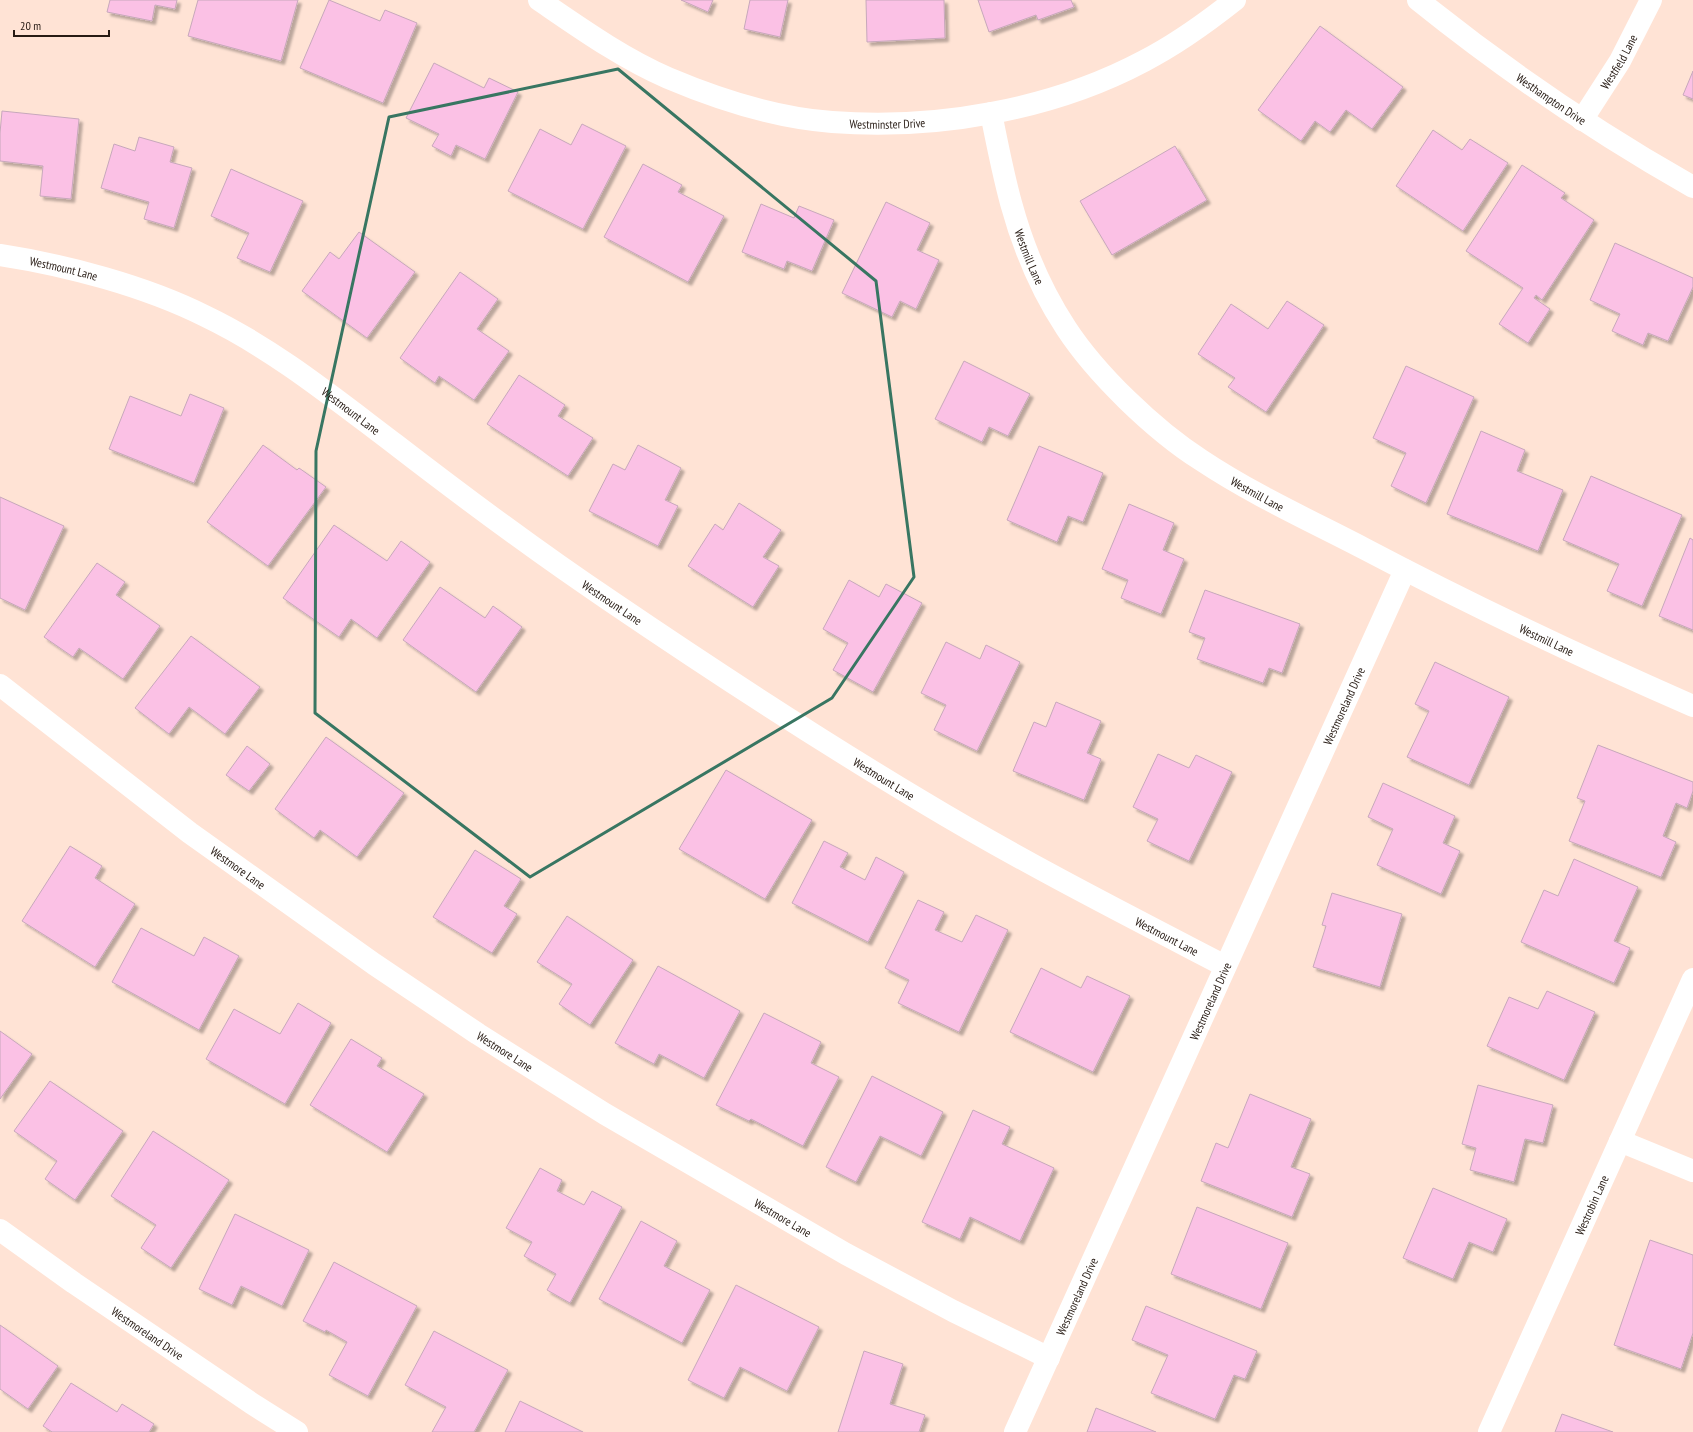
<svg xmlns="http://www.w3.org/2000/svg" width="1693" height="1432" viewBox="0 0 1693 1432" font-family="'PT Sans Narrow',sans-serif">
<defs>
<filter id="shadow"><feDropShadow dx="3.5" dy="3.5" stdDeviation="1" flood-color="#0004"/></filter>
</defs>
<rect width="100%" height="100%" fill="#ffe3d5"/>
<g fill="#fbc1e5" stroke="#c7a8bb" filter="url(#shadow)">
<polygon points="110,0 177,0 175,9 155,5 152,21 107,12"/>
<polygon points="198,0 298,0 281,61 188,36"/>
<polygon points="329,0 380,21 385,10 417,23 383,103 300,68"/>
<polygon points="681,0 713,0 708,12"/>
<polygon points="750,0 788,0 780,37 744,29"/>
<polygon points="866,0 944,0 945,38 867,42"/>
<polygon points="978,0 1071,0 1074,7 1038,20 1036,15 989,32"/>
<polygon points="1320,26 1403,87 1372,129 1346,110 1330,132 1315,121 1301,141 1258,110"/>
<polygon points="434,63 484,88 489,78 518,92 485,159 456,145 451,156 432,146 439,134 406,118"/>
<polygon points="1693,71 1693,99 1683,95"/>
<polygon points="2,111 79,119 71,199 40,196 43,166 0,161 0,133"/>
<polygon points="582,124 626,146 583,229 508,191 540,129 571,145"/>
<polygon points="1433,130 1462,150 1470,139 1508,163 1463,231 1396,186"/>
<polygon points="139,137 174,147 170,162 192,168 174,228 144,219 149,202 101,188 114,144 135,151"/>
<polygon points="1175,146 1207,200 1112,255 1080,201"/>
<polygon points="643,164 682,185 678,192 724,216 688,282 604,237"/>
<polygon points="1522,165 1565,193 1561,198 1594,220 1542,300 1536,295 1534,298 1550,309 1528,343 1499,324 1523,288 1466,251"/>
<polygon points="231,169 303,201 270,272 237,258 249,233 211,216"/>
<polygon points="886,202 930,223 917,250 939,260 916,309 900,301 892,317 842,293"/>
<polygon points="761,204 794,218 799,206 834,220 812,271 787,261 784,269 742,252"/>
<polygon points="359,232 415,272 367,338 302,291 330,252 339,259"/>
<polygon points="1615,243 1693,278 1693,287 1668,341 1648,333 1643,345 1612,331 1620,314 1590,300"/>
<polygon points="460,272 498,299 477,329 509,351 474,400 439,376 435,383 400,358"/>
<polygon points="1287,301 1324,325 1266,412 1228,387 1235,378 1198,354 1231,304 1268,329"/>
<polygon points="964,361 1030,394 1008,436 989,427 982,442 935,419"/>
<polygon points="1406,366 1474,397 1426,503 1391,486 1406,453 1373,438"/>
<polygon points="519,375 565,405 558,416 593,438 568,476 487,424"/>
<polygon points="190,394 224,408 194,483 109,449 130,396 181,416"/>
<polygon points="1481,431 1525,450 1517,471 1563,490 1538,551 1447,514"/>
<polygon points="263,445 297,470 299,468 326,487 268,566 207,522"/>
<polygon points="638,445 681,468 665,500 678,506 658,546 589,511 613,464 625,470"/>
<polygon points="1039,446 1103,473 1083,522 1068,516 1057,542 1007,520"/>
<polygon points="1591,476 1682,515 1642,606 1607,591 1619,564 1563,540"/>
<polygon points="0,497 64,526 25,610 0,598"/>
<polygon points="739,503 781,530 763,557 779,566 753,607 688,566 715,524 723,530"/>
<polygon points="1129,504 1174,523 1163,550 1184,559 1161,614 1121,598 1128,580 1102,569"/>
<polygon points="334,525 387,561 401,541 430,562 377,638 351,619 339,637 283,598"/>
<polygon points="1690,538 1693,540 1693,630 1659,616"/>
<polygon points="97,563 125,582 116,595 160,626 123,679 79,648 73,657 44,637"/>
<polygon points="849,580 879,597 886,584 922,603 873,692 833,670 848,643 823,629"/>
<polygon points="440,587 485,618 493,606 522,627 476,692 403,640"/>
<polygon points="1205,590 1300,624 1282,673 1269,668 1263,683 1197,659 1205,638 1189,632"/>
<polygon points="191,636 260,687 225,734 189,707 169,734 135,708"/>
<polygon points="946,642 980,659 986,645 1020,662 977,751 934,730 946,705 921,693"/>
<polygon points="1435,662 1509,697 1469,785 1407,757 1429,711 1415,704"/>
<polygon points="1056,702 1101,721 1087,753 1101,759 1084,800 1013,771 1034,722 1046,727"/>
<polygon points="326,737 404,793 357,857 320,830 314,838 275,809"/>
<polygon points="1598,745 1693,782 1693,791 1687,808 1676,803 1663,836 1676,842 1661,877 1569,841 1585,801 1577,798"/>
<polygon points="247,746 270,764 249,791 226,775"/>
<polygon points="1158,754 1189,768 1196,755 1232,772 1189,861 1147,841 1158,819 1133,807"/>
<polygon points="726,770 812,820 765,899 679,849"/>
<polygon points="1383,783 1455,816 1443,843 1460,851 1441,894 1377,865 1393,829 1368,817"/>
<polygon points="824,841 848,853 840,867 865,880 876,857 904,872 868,942 792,903"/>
<polygon points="70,846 102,866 95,878 135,904 95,967 22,921"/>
<polygon points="475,850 521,879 504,906 517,914 492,953 433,917"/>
<polygon points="1574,859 1638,887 1614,941 1630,948 1614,983 1521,942 1544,890 1558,896"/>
<polygon points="1332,893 1402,914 1380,987 1313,967 1326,926 1322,925"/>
<polygon points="918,900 944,912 935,930 962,942 976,915 1008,930 959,1032 898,1003 909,980 885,968"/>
<polygon points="567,916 633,960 590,1025 559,1004 572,984 537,962"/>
<polygon points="141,928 194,956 204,937 239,956 199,1030 112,982"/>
<polygon points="658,966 740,1011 704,1078 659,1054 654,1064 615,1043"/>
<polygon points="1041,968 1081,988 1087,976 1130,996 1093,1072 1010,1032"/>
<polygon points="1547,991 1595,1012 1564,1080 1487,1046 1509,997 1538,1009"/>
<polygon points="298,1003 331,1023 285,1104 206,1059 234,1009 280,1034"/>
<polygon points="764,1013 821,1042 811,1063 839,1077 803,1146 751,1119 749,1121 716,1105"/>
<polygon points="0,1031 32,1054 0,1099"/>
<polygon points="351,1039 382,1058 377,1066 424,1094 387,1152 310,1105"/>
<polygon points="872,1076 943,1112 921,1156 880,1136 856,1182 826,1167"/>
<polygon points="50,1081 123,1131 75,1200 45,1179 57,1161 14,1131"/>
<polygon points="1478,1085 1553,1105 1543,1143 1525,1139 1514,1182 1470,1170 1476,1148 1462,1144"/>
<polygon points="1250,1094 1311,1119 1291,1167 1310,1174 1292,1217 1201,1181 1216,1143 1228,1148"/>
<polygon points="973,1110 1010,1127 1002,1144 1054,1168 1020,1241 970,1217 960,1239 922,1222"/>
<polygon points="153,1131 229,1180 171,1268 141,1248 156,1225 111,1196"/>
<polygon points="540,1168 562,1180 557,1191 584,1205 592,1191 622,1207 570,1303 547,1290 556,1274 524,1256 532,1242 506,1228"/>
<polygon points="1433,1188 1507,1219 1493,1252 1469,1242 1453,1279 1403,1258"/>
<polygon points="1197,1207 1288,1243 1261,1309 1171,1274"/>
<polygon points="235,1214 309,1250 282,1306 241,1286 232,1305 199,1289"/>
<polygon points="641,1221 677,1241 664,1266 710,1290 682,1343 599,1299"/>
<polygon points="1650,1240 1693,1255 1693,1333 1681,1369 1614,1345"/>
<polygon points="334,1262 417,1306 368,1396 329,1375 347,1342 326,1330 325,1332 303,1321"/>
<polygon points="736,1285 819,1327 787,1391 740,1367 724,1398 688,1380"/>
<polygon points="1146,1306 1257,1351 1245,1379 1234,1375 1215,1419 1151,1393 1168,1355 1132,1340"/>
<polygon points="0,1325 58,1366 28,1409 0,1389"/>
<polygon points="434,1331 508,1370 474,1432 432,1432 446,1407 405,1385"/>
<polygon points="864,1351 903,1364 890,1404 925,1415 919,1432 838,1432"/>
<polygon points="71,1383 117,1412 122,1404 154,1424 149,1432 52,1432 43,1426"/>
<polygon points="520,1401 583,1432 505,1432"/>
<polygon points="1096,1408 1156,1432 1087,1432"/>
<polygon points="1562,1414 1613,1432 1555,1432"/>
</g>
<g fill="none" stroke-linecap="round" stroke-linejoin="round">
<g stroke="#fff" stroke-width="22">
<path id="s1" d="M 539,0 C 580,28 622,58 668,78 C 720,100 776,118 832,122 C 936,130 1052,110 1144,61 C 1177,44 1206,23 1235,0"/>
<path id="s2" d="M 1418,0 C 1505,70 1596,132 1693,187"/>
<path id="s3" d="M 991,113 C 997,143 1003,174 1011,203 C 1023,247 1041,290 1066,328 C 1096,374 1154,430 1201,460 C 1252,494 1309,520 1363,548 C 1471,605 1581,657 1693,706"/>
<path id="s4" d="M 1582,120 L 1620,61 L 1651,0"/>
<path id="s5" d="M 0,255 C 66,265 145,286 205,316 C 274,349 334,398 395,444 C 465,498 536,551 609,600 C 712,670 816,738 923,802 C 1021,861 1123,913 1225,966"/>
<path id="s6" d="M 0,685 L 190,833 L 374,964 L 478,1034 L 605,1114 L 846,1254 L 953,1311 L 1049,1358"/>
<polyline points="1620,1141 1693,1171"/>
<path id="s7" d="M 0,1230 L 74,1283 L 251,1403 L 297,1432"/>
<path id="s8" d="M 1015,1432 L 1405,570"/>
<path id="s9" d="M 1489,1432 L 1693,979"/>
</g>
</g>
<path fill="none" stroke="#387662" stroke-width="3" stroke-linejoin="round" d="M 618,69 L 876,281 L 914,577 L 832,698 L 530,877 L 315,713 L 316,451 L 389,117 Z"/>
<g text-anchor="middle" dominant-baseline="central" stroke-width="3.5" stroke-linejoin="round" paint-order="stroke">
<g font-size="12" fill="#271b14" stroke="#ffe3d5">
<text stroke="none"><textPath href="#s4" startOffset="69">Westfield Lane</textPath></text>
<text stroke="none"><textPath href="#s2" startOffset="166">Westhampton Drive</textPath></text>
<text stroke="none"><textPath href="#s1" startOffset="377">Westminster Drive</textPath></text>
<text stroke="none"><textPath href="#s3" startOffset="149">Westmill Lane</textPath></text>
<text stroke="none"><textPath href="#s5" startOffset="65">Westmount Lane</textPath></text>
<text stroke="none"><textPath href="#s5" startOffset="389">Westmount Lane</textPath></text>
<text stroke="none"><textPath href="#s3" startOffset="485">Westmill Lane</textPath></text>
<text stroke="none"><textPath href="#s5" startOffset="713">Westmount Lane</textPath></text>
<text stroke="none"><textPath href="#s3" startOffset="809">Westmill Lane</textPath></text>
<text stroke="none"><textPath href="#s8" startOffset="797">Westmoreland Drive</textPath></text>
<text stroke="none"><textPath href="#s5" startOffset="1037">Westmount Lane</textPath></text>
<text stroke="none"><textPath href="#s6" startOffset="300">Westmore Lane</textPath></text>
<text stroke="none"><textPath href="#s5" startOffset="1361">Westmount Lane</textPath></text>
<text stroke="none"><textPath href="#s8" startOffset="473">Westmoreland Drive</textPath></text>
<text stroke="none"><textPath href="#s6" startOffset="624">Westmore Lane</textPath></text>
<text stroke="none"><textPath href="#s9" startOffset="249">Westrobin Lane</textPath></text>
<text stroke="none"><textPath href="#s6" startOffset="948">Westmore Lane</textPath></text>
<text stroke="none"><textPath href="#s8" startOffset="149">Westmoreland Drive</textPath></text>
<text stroke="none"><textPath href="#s7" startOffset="180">Westmoreland Drive</textPath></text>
</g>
</g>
<path d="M14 30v6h95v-6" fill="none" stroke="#271b14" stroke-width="2"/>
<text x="20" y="30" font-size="12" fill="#271b14" stroke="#ffe3d5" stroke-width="3" paint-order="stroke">20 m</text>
</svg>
